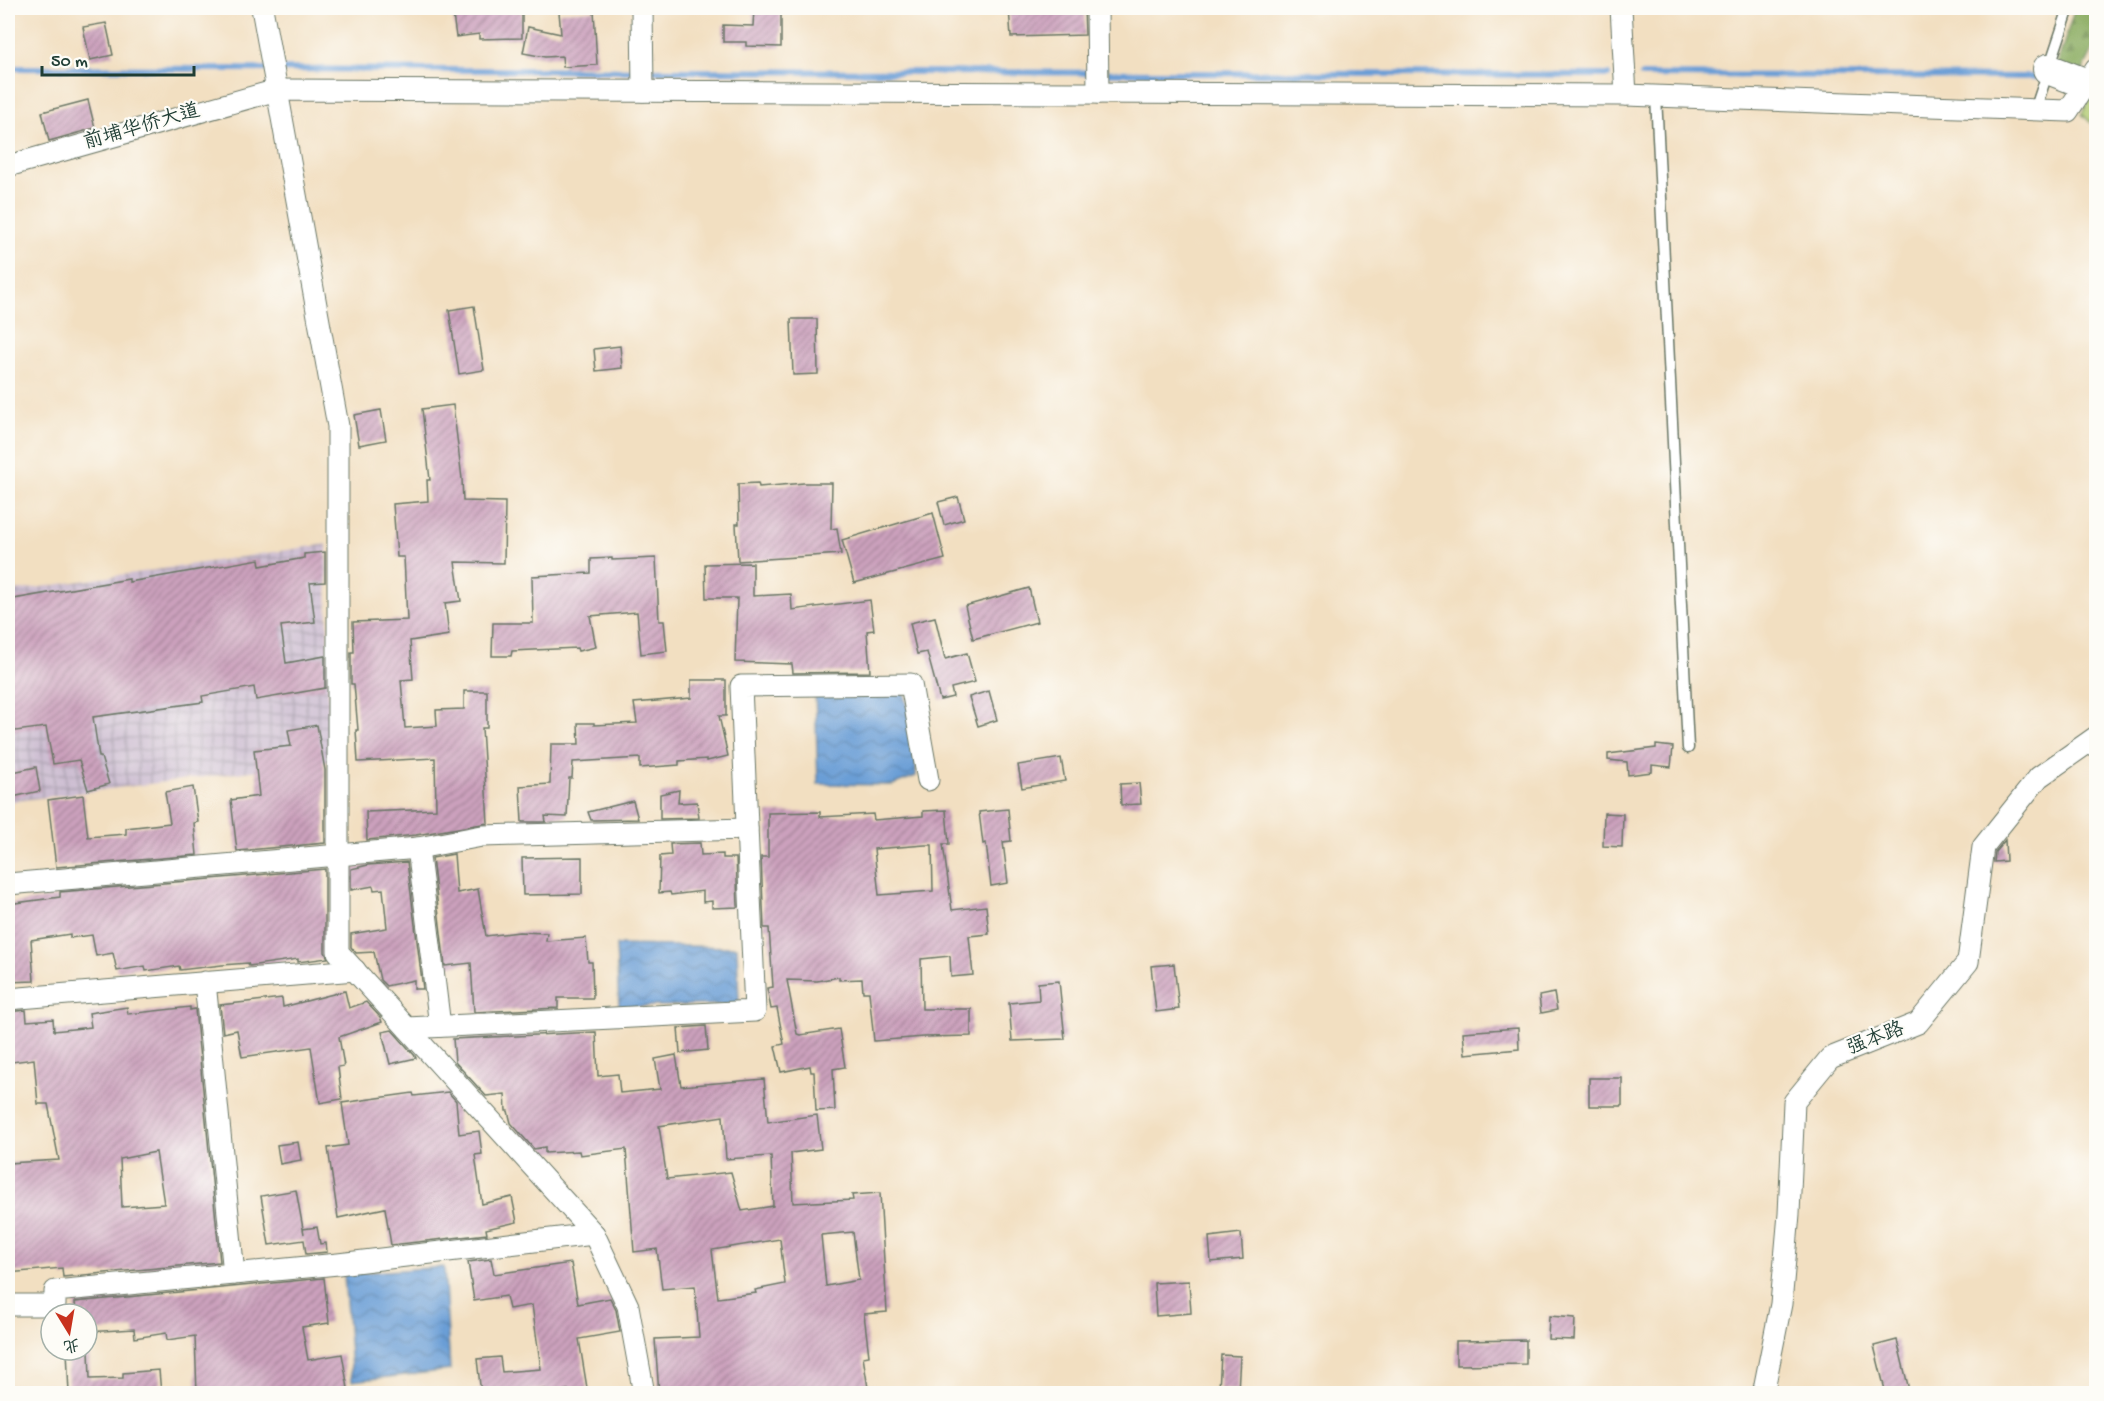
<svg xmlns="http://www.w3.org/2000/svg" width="2104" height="1401" viewBox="0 0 2104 1401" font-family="'Gochi Hand','LXGW WenKai TC',sans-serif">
<defs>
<pattern id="industrial-grid" width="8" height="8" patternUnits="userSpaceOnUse" patternTransform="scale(1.5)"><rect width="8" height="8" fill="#cdbed2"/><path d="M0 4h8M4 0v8" fill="none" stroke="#a69cab"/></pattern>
<pattern id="grass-tufts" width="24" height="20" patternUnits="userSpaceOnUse" patternTransform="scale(1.5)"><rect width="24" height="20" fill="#aec76c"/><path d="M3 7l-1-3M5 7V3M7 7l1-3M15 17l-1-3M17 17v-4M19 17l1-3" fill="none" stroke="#8da35a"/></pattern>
<pattern id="forest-firs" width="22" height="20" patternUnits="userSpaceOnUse" patternTransform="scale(1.5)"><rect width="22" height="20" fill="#8aac60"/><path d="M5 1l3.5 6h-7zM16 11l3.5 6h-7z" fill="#708d50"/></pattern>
<pattern id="water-waves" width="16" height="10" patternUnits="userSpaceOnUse" patternTransform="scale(1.5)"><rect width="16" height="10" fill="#6b9ed6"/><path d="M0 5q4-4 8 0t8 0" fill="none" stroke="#5782ae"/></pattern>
<pattern id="building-hatch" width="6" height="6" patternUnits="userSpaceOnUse" patternTransform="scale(1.5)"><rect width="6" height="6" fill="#cca1bd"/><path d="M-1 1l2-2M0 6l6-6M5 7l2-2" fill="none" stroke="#a5849a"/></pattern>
</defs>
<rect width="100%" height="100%" fill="#fdfcf7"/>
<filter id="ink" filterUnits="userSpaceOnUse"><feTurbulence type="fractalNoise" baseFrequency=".0167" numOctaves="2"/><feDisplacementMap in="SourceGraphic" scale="12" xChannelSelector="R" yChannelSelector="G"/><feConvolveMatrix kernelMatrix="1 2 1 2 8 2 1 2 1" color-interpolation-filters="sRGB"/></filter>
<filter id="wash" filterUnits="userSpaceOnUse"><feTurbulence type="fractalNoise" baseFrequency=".008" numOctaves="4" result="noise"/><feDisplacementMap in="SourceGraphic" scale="24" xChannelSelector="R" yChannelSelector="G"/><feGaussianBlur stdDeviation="1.35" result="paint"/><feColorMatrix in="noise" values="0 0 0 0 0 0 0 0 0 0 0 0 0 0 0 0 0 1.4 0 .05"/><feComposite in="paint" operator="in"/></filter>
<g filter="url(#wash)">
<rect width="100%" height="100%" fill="#f2dfc1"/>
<polygon fill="url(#industrial-grid)" points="327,544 329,761 8,802 8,592"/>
<polygon fill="url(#grass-tufts)" stroke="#668250" stroke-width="1.5" points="2096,85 2096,128 2082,114"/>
<polygon fill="url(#forest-firs)" stroke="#54744a" stroke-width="1.5" points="2075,8 2096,8 2096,43 2081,74 2057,65"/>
<g fill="url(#water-waves)" stroke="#456e85" stroke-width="1.5">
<polygon points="815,688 893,690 905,695 915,739 916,776 892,785 818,784"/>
<polygon points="616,945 737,947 739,1004 619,1007"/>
<polygon points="444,1267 450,1370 352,1381 344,1274"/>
</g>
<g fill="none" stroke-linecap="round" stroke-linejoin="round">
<g stroke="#6b9ed6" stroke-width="6">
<polyline points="8,68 1608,75"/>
<polyline points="1642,75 2042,77"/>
</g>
</g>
<g id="blocks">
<g fill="url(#building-hatch)" fill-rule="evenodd">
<polygon points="1009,8 1084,8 1085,35 1011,37"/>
<polygon points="754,9 781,10 781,47 746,46 746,42 723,42 723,25 753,26"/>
<polygon points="594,10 597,65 563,67 562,56 545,57 523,53 528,27 561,34 559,12"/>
<polygon points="522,11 522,38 479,39 479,34 456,37 453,15"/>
<polygon points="106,23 113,55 90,60 83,27"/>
<polygon points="88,100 95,128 49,141 42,112"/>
<polygon points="474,306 484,370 459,374 449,310"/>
<polygon points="791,319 817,319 818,374 793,375"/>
<polygon points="620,346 622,368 596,371 594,349"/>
<polygon points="453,405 462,479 463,501 505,502 504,563 455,562 461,601 445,603 449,635 410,641 413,679 401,680 405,728 437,726 436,710 464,709 464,691 487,691 487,728 482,728 488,823 416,835 367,840 366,812 436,809 435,758 358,762 356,730 358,730 354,684 351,684 351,652 354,652 353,622 407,620 404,557 397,557 393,504 428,501 427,480 430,480 422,409"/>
<polygon points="381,410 386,440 359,445 354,415"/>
<polygon points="758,483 759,487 804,483 832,483 831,529 837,528 841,554 738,561 736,524 739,524 738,484"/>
<polygon points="958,497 964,519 944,525 938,502"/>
<polygon points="933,513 945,559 854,583 842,540"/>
<polygon points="325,552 325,582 310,583 315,622 281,626 286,663 325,656 325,688 256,700 254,687 202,696 203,702 93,717 99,757 101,757 109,784 88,790 79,760 53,764 46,727 8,732 8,600 129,579 129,582 259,559 260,566 304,558 304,554"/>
<polygon points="612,558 612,560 656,558 659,621 664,621 667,651 641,654 637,612 590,616 596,647 578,651 577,648 512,651 511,656 492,656 493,623 533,623 532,576 591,573 591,559"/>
<polygon points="753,563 753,596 791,594 792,610 870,600 874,630 867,631 870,672 793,673 792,664 735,662 737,598 706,598 705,564"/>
<polygon points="1029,588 1037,622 973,639 965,606"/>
<polygon points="935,617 945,659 967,653 975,682 951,688 953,697 940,700 927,652 917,654 910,623"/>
<polygon points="691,680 726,680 726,716 719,716 728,756 707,761 707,759 679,761 679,765 640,768 640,758 573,762 572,778 569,778 567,817 545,816 546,822 522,822 520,786 550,784 551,744 579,744 578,723 594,723 594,725 637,723 634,703 691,698"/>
<polygon points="989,691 997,720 978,726 969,697"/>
<polygon points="317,725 325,770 325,843 237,851 231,800 259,796 254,750 291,746 288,730"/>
<polygon points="1656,745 1673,747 1671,767 1652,765 1652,772 1628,775 1627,762 1608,760 1608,754 1656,748"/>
<polygon points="1061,758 1065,781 1022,788 1018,765"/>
<polygon points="36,767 40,791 8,798 8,773"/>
<polygon points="1139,783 1141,804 1121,805 1120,784"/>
<polygon points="193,787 198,822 194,823 197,855 56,867 48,800 83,795 88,837 126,834 126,828 170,823 165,792"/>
<polygon points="679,790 678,803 697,802 699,818 660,819 660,794"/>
<polygon points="633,801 638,819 591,820 588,812"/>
<polygon points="1008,809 1011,841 1003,842 1008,883 991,886 986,843 983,844 979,812"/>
<path d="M 946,810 L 949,844 L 943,844 L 952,910 L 986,906 L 989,934 L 969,936 L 973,975 L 951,977 L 950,956 L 921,959 L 922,1009 L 971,1009 L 971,1036 L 924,1037 L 874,1041 L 869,992 L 863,992 L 862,979 L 839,980 L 839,977 L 817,981 L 787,980 L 797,1034 L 800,1035 L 839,1029 L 845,1067 L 833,1069 L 835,1110 L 816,1111 L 814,1072 L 811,1072 L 810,1066 L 781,1072 L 775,1046 L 784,1044 L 777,1008 L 771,1009 L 767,988 L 773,987 L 769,928 L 764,928 L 761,857 L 768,857 L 768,813 L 820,812 L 820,817 L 873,814 L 874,820 L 923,816 L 923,811 ZM 925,845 L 932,845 L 933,891 L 879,895 L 874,849 Z"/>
<polygon points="1604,813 1623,814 1622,847 1603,846"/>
<polygon points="2005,840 2006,861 1994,862 1995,852"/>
<polygon points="700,843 701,855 723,854 723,858 736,858 738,907 712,908 712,901 703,902 703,891 671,895 670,892 659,893 660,856 671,855 670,844"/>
<polygon points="454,854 457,893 478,889 486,936 519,932 547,933 546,941 586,938 588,962 592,962 593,998 558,998 558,1008 474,1012 471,963 445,966 432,858"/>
<polygon points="582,857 582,894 523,895 522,858"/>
<polygon points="407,862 423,989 414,989 414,980 386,986 380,980 374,952 356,953 351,947 351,934 387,928 383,889 374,890 373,886 351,890 351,869 368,865"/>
<polygon points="325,869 325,952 328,958 298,962 298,959 249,966 248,963 222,965 180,970 179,966 146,971 145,966 117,971 113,953 96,956 92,935 70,938 70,934 31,940 34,981 8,982 8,904 60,897 60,892"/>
<polygon points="1174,964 1179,1009 1156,1012 1151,966"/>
<polygon points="1059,981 1065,1039 1012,1041 1009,1003 1039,1000 1038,983"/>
<polygon points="345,991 349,1008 366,1002 380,1017 382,1022 339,1037 344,1066 338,1067 342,1099 320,1103 311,1047 242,1057 237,1030 223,1033 220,1005 282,998 283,1007"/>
<polygon points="1554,993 1557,1010 1541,1013 1539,996"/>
<path d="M 127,1007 L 128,1014 L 190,1007 L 190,1010 L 195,1009 L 220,1262 L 63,1277 L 62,1268 L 8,1273 L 8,1163 L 59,1160 L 48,1104 L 38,1104 L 34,1059 L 12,1062 L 8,1012 L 26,1010 L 27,1021 L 53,1019 L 54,1031 L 91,1027 L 89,1013 ZM 156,1152 L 164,1204 L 122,1207 L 120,1159 Z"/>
<polygon points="706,1026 708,1050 680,1053 678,1028"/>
<polygon points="1518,1028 1519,1049 1465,1054 1463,1032"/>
<polygon points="392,1030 415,1056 416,1058 390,1064 382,1032"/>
<path d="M 596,1032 L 598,1076 L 618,1074 L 620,1093 L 660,1089 L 655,1059 L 676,1055 L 681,1086 L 764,1079 L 768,1122 L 817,1115 L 821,1149 L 791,1153 L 793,1203 L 853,1200 L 852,1195 L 880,1193 L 887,1312 L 864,1314 L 869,1356 L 863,1357 L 869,1394 L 659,1394 L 655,1339 L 699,1337 L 695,1286 L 662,1289 L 657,1249 L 634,1252 L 626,1149 L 580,1155 L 579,1151 L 545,1153 L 545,1147 L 534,1149 L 511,1123 L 508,1111 L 506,1111 L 505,1094 L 486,1096 L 455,1062 L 453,1039 ZM 723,1116 L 726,1159 L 771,1156 L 773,1206 L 742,1211 L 731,1172 L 667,1179 L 659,1126 ZM 853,1232 L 859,1280 L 826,1286 L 821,1235 ZM 780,1239 L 785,1284 L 755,1290 L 756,1293 L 718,1298 L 712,1250 Z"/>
<rect x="1589" y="1078" width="33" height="28"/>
<polygon points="448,1092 456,1101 459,1134 479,1131 482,1154 475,1155 482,1204 512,1197 517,1222 486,1229 487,1234 391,1245 385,1208 338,1218 328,1148 348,1145 342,1103 413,1093 414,1096"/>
<polygon points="298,1142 301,1160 280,1164 277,1145"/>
<polygon points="296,1190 304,1234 303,1229 317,1227 320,1244 326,1243 327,1252 306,1254 304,1240 269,1245 261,1196"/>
<polygon points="1241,1233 1243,1259 1211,1262 1209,1237"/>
<polygon points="491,1259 494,1274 571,1263 578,1304 610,1298 616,1310 620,1332 579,1339 588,1394 568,1394 568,1390 546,1394 545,1389 505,1394 481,1394 477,1359 500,1357 502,1372 541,1369 532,1305 509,1309 506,1296 474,1301 468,1262"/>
<polygon points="324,1278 329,1323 302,1327 308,1360 342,1354 349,1394 197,1394 195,1336 167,1340 166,1333 135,1338 134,1329 87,1332 87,1314 76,1314 75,1302"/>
<polygon points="1189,1281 1191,1313 1156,1316 1154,1283"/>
<polygon points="1549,1316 1575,1318 1574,1340 1548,1339"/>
<polygon points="1526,1340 1526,1364 1456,1365 1456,1341"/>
<polygon points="1897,1340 1910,1394 1886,1394 1874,1346"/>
<polygon points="67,1350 89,1350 90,1379 123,1378 123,1373 159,1370 161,1394 69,1394"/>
<polygon points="1221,1355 1240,1356 1238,1391 1219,1389"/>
</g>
</g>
</g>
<g filter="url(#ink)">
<use href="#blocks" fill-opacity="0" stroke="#697665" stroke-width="1.5"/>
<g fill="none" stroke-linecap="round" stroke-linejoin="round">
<g stroke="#697665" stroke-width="13">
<g id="lane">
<polyline points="1656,96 1688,748"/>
<polyline points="2035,110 2069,8"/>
</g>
</g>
<g stroke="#697665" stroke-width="23">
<g id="street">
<polyline points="262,8 338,426 338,952 594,1234 628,1306 644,1394"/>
<polyline points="642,8 643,91"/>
<polyline points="1097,8 1098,93"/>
<polyline points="1621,8 1626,95"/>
<polyline points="8,166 277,90 1626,95 2068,111 2096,68"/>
<polyline points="418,848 482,836 747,829"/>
<polyline points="8,884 418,848 440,1026"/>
<polyline points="205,982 234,1274"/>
<polyline points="8,999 355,970"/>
<polyline points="407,1028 755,1011 741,686 911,684 928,780"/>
<polyline points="8,1305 55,1305 55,1291 338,1264 594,1234"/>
<polyline points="1763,1394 1781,1304 1789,1214 1794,1102 1830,1058 1918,1023 1968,962 1983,847 2039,777 2096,737"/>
</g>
</g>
<g stroke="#697665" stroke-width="32">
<polyline id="secondary" points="2048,69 2087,84"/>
</g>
<use href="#lane" stroke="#fff" stroke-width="10"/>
<use href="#street" stroke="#fff" stroke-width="21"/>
<use href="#secondary" stroke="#fff" stroke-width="30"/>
</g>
</g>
<g text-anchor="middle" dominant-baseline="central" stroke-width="4.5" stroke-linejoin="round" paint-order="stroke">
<g font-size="20" fill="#1f3d34" stroke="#fdfcf7">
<text transform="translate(142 128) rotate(-16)">前埔华侨大道</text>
<text transform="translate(1876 1040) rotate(-21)">强本路</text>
</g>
</g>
<rect width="2104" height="1401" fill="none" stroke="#fdfcf7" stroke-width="30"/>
<g transform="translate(69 1332) rotate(169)"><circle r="28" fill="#fdfcf7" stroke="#a4b0a9" stroke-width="1.5"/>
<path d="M0-4.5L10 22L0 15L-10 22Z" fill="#c8321e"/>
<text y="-9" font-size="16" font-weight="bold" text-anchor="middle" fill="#1f3d34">北</text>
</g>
<path d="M42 66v9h152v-9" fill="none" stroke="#1f3d34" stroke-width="3"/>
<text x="51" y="66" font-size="18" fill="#1f3d34" stroke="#fdfcf7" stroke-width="4.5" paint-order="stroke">50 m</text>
</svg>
